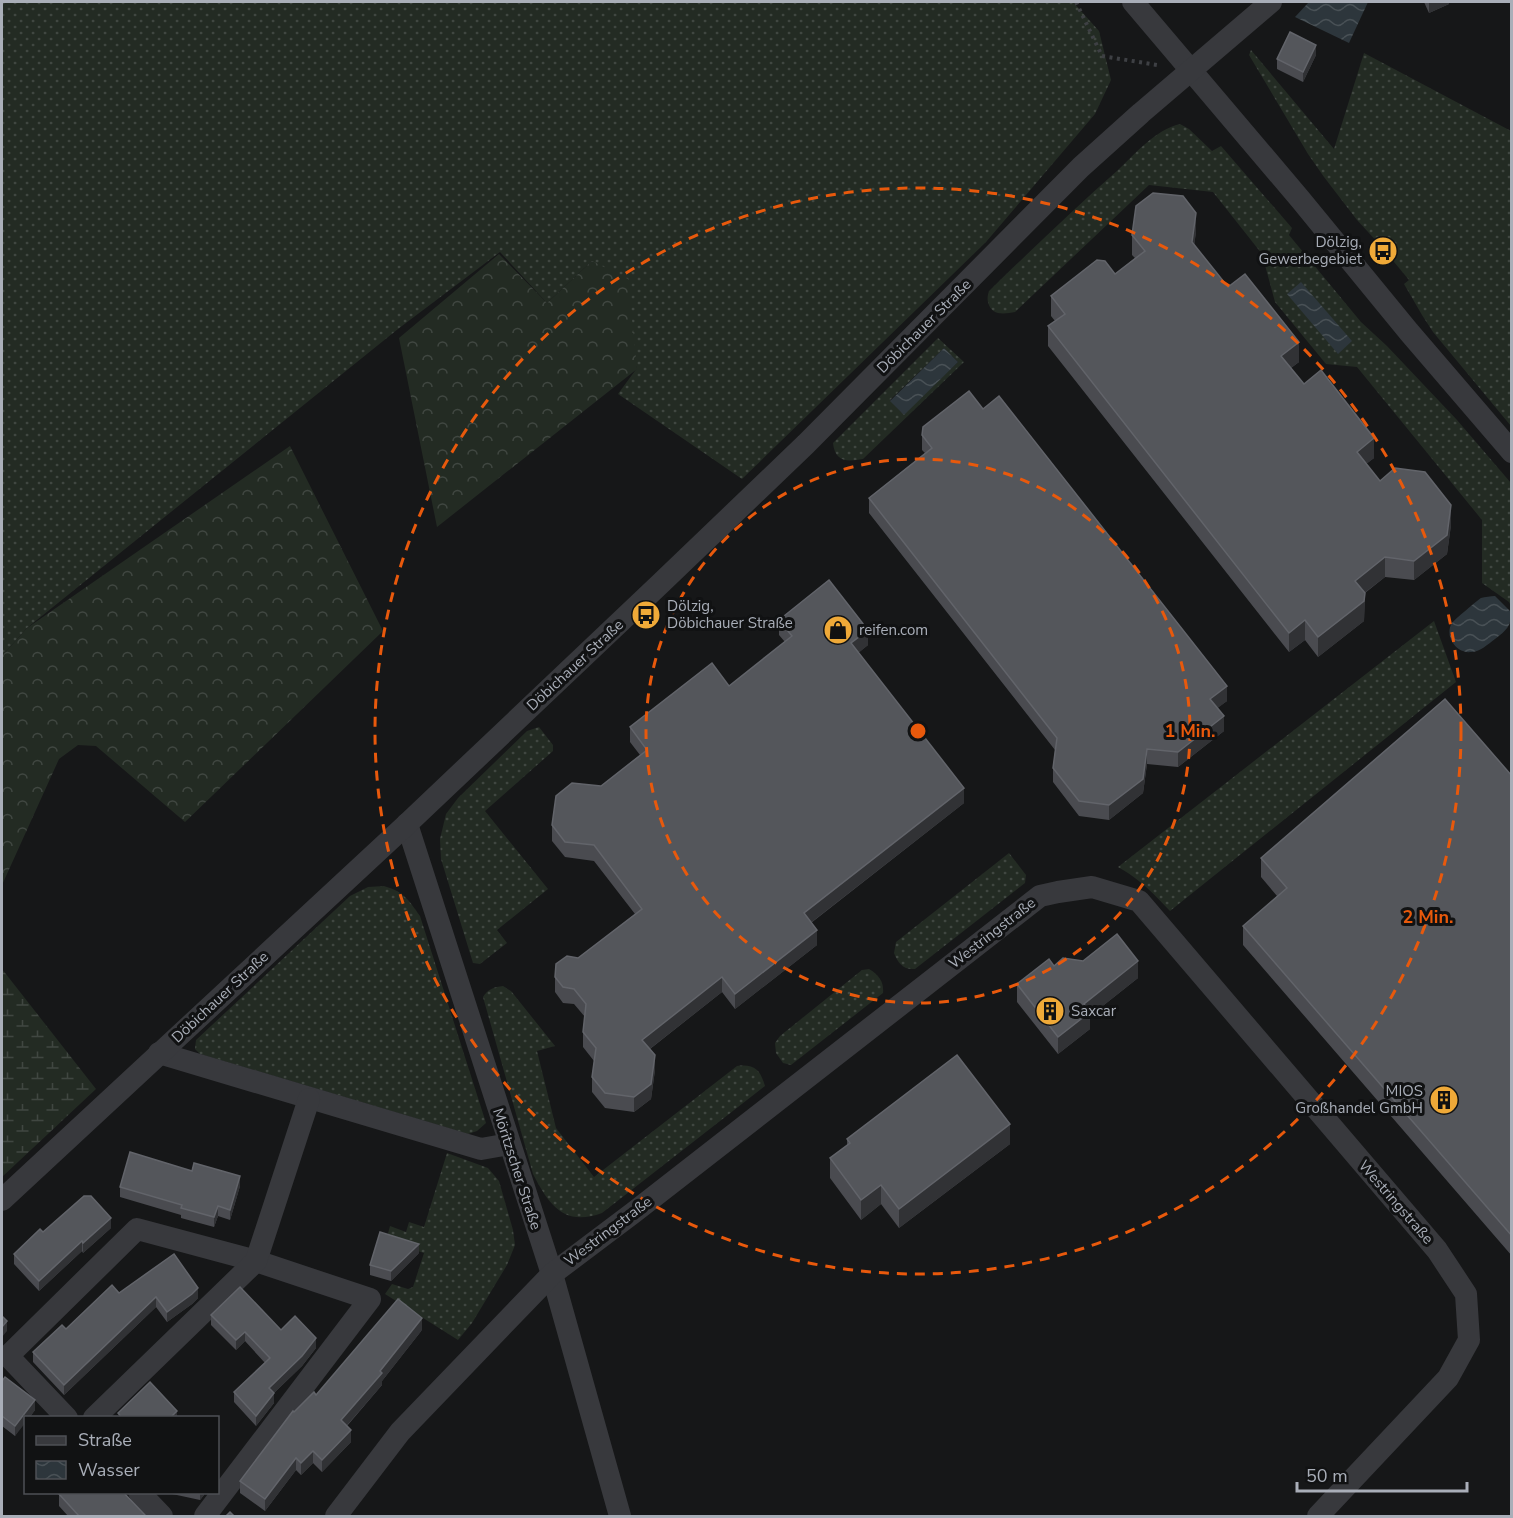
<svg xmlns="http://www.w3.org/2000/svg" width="1513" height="1518" viewBox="0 0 1513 1518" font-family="'Nunito Sans',sans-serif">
<defs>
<pattern id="grass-dots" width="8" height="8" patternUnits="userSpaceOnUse" patternTransform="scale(1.5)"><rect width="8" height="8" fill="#232b23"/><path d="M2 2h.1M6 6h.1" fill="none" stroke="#404741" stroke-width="1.8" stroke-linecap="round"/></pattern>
<pattern id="forest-crowns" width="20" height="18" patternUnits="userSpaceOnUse" patternTransform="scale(1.5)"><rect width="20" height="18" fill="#232b23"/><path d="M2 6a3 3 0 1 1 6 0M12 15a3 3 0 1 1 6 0" fill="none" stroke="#404741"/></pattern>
<pattern id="wetland-marsh" width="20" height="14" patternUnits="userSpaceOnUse" patternTransform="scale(1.5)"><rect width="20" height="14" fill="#232b23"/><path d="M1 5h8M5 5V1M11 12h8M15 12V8" fill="none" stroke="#404741"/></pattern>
<pattern id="water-waves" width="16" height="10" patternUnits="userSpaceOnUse" patternTransform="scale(1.5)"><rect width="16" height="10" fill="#2d363c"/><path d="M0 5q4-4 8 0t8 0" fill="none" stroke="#495156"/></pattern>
</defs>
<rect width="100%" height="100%" fill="#161718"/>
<g fill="url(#grass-dots)" fill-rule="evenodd">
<polygon points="2,2 1073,2 1099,31 1111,80 1095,114 986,242 742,479 618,394 637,368 592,261 547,303 500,252 398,329 27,628 2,656"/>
<polygon points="1251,50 1334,149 1364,53 1511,131 1511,426 1433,332 1422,315 1404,284 1409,280 1380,245 1357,220 1324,177 1308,154 1249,55"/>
<path d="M 1180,124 L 1189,129 L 1212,151 L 1221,146 L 1292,228 L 1289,235 L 1361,322 L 1387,346 L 1457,420 L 1511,483 L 1511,606 L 1509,602 L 1482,583 L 1482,520 L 1357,367 L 1326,364 L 1275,302 L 1262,254 L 1213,192 L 1149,185 L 1015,312 C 1004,314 991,316 988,302 C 987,298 988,294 989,291 C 1031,250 1074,209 1118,170 C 1136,153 1155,130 1180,124 Z"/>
<path d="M 938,338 L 964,362 L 863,459 C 847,462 835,462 833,443 ZM 944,348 L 958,362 L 903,414 L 890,400 Z"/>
<path d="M 1434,621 L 1456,682 L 1170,911 C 1152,892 1141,880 1118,867 Z"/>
<polygon points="539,727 553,745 553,751 485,811 548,889 497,930 507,943 480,964 473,963 441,859 440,839 446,814 458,798 527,731"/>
<path d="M 1009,853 L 1026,875 L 1025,883 L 915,969 C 903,970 898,963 894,953 L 896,942 Z"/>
<path d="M 384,886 C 404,892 408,899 420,916 L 486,1123 L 477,1131 L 468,1134 L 200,1054 L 195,1049 L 196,1040 L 350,896 L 368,887 Z"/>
<path d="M 869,969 C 879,975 884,982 883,993 L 791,1065 L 783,1063 L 776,1053 L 775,1043 L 780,1036 L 862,970 Z"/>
<path d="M 503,986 L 511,991 L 555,1046 L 537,1051 L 556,1128 L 594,1177 L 737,1066 C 754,1064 760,1069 765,1086 L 602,1213 C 564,1227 549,1205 533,1174 L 483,997 C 488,989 494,987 503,986 Z"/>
<polygon points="447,1153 488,1168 499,1181 513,1230 515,1245 507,1265 472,1323 458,1340 385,1294 392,1284 408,1289 413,1287 424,1253 386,1241 390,1226 406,1232 409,1222 424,1227"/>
</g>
<g fill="url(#forest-crowns)">
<polygon points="499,254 547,303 592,261 628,279 637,369 437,527 399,338"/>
<polygon points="290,446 383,631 185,822 96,746 78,745 59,759 2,885 2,656 27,628"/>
</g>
<polygon fill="url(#wetland-marsh)" points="2,969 96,1089 2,1177"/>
<g fill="url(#water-waves)">
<polygon points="1309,2 1368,2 1349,43 1295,17"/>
<polygon points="1301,282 1352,341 1338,354 1287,294"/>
<polygon points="944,348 958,362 904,415 890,401"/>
<path d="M 1495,596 L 1511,612 C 1512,625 1506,631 1495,639 C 1488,644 1480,652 1471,652 C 1456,654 1444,635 1452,623 C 1454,620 1478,600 1481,598 C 1485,597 1491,596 1495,596 Z"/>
</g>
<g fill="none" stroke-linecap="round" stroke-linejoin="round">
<polyline stroke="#3e4044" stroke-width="4" stroke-dasharray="3 4.5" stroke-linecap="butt" points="1076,2 1102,56 1157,65"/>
<g stroke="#38393d" stroke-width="22">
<polyline points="1133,2 1300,199 1409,332 1512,452"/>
<polyline points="407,824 552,1274 620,1516"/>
<polyline points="159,1053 481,1149 509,1144"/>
<polyline points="2,1200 407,824 660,584 806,444 1081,167 1141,113 1271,2"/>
<polyline points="67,1418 8,1356 137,1229 256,1261 370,1299 205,1516"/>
<polyline points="94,1418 256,1261 309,1099"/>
<polyline points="139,1492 162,1516"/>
<polyline points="336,1516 400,1432 552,1274 633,1213 1040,896 1058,892 1092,887 1139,901 1437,1250 1466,1294 1469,1340 1448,1378 1318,1516"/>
</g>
</g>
<g fill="#4a4b50">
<polygon points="1424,2 1449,2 1449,4 1429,13"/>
<polygon points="1512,36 1512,50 1510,49 1510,37"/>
<polygon points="1316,55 1303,82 1277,69 1277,59"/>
<polygon points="1196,232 1194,245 1228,287 1299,362 1291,368 1304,384 1374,458 1366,464 1380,481 1451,525 1447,554 1414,580 1385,577 1365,593 1364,621 1318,657 1305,640 1289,652 1048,346 1048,326 1055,321 1051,316 1051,296 1115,274 1135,258 1132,255 1132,235"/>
<polygon points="983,409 1227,701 1217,708 1224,731 1178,767 1147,764 1143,793 1109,820 1079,816 1053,782 1053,768 1055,750 869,513 869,498 925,453 922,450 922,435"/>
<polygon points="779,620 868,645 858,653 964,803 811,923 817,945 735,1009 722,992 650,1049 655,1070 651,1099 634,1112 605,1108 592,1092 592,1077 594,1061 583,1047 583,1032 585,1017 574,1004 563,1003 555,992 555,977 635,914 594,861 565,857 552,841 552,825 640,755 630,742 630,727 729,686 785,642 779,635"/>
<polygon points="1512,776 1512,1256 1243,945 1243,926 1277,896 1261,877 1261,858"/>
<polygon points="1054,966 1138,978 1090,1016 1090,1029 1058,1054 1017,1002 1017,984"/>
<polygon points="847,1139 1010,1144 899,1228 881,1204 861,1220 830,1178 830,1158 847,1146"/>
<polygon points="240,1186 230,1220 218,1216 214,1227 181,1218 181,1215 120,1197 120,1187"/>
<polygon points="111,1228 83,1253 82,1251 39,1291 14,1264 14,1254 43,1232"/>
<polygon points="419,1253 391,1281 370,1275 370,1265"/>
<polygon points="119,1293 198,1298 192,1304 167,1322 156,1307 64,1395 33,1362 33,1352"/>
<polygon points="211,1315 281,1330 316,1348 302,1366 274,1393 274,1403 256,1426 234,1402 234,1392 265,1363 245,1341 236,1350 211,1325"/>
<polygon points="422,1330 382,1381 382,1385 347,1426 351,1442 322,1472 313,1463 301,1475 296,1470 265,1511 240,1493 240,1481 294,1412 316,1395"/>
<polygon points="2,1381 35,1410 29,1418 26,1418 15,1436 2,1426"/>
<polygon points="163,1492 204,1492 204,1495 200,1500"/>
<polygon points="59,1494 146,1516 68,1516 59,1506"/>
</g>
<g fill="#313235">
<polygon points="1432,2 1449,2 1449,4 1429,13 1429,3"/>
<polygon points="1316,45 1316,55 1303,82 1303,72"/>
<polygon points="1196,213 1196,232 1192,262 1192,242"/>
<polygon points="1299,342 1299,362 1281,375 1281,356"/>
<polygon points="1374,438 1374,458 1357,471 1357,452"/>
<polygon points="1451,505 1451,525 1447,554 1414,580 1414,561"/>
<polygon points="1385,557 1385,577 1355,600 1355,581"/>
<polygon points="1365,593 1364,621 1318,657 1318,637"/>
<polygon points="1305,620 1305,640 1289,652 1289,633"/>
<polygon points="868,630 868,645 851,659 851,643"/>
<polygon points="1227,686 1227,701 1210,714 1210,699"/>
<polygon points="1224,716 1224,731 1178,767 1178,752"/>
<polygon points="1147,749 1147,764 1143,793 1109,820 1109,805"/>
<polygon points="964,788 964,803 804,928 804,913"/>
<polygon points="817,930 817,945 735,1009 735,994"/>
<polygon points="1138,961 1138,978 1090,1016 1090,1029 1058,1054 1058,1037 1084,1004"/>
<polygon points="722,977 722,992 642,1055 642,1040"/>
<polygon points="655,1055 655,1070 651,1099 634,1112 634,1097"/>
<polygon points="1010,1124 1010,1144 899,1228 899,1209"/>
<polygon points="240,1176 240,1186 230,1220 230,1210"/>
<polygon points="881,1185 881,1204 861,1220 861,1200"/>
<polygon points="218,1206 218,1216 214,1227 214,1217"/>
<polygon points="111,1218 111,1228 83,1253 83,1243"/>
<polygon points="82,1241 82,1251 39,1291 39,1281"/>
<polygon points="419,1244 419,1253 391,1281 391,1271"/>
<polygon points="198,1288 198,1298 192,1304 167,1322 167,1312"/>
<polygon points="156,1297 156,1307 64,1395 64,1385"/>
<polygon points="422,1318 422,1330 382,1381 382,1385 341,1432 341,1420"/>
<polygon points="7,1321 7,1331 2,1337 2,1327"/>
<polygon points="245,1332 245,1341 236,1350 236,1340"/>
<polygon points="316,1338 316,1348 302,1366 274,1393 274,1403 256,1426 256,1416 269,1388"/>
<polygon points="35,1400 35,1410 29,1418 26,1418 26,1422 15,1436 15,1426"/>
<polygon points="177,1411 177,1418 170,1418"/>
<polygon points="351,1430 351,1442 322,1472 322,1460"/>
<polygon points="313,1451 313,1463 301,1475 301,1463"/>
<polygon points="296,1458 296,1470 265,1511 265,1499"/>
<polygon points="200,1492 204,1492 204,1495 200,1500"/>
</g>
<g fill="#54565b" stroke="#62646a" stroke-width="1.5">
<polygon points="1290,32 1316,45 1303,72 1277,59"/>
<polygon points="1153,193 1183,196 1196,213 1192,242 1228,287 1245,274 1299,342 1281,356 1304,384 1321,370 1374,438 1357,452 1380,481 1395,468 1425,472 1451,505 1447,535 1414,561 1385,557 1355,581 1365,593 1364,601 1318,637 1305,620 1289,633 1048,326 1065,314 1051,296 1097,260 1105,261 1115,274 1145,251 1132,235 1136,206"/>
<polygon points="969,391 983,409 999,396 1227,686 1210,699 1224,716 1178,752 1147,749 1143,779 1109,805 1079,801 1053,768 1057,738 869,498 932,448 922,435 923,427"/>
<polygon points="829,580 868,630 851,643 964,788 804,913 817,930 735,994 722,977 642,1040 655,1055 651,1084 634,1097 605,1093 592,1077 596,1048 583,1032 586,1004 574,989 563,987 555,977 556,964 567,956 578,958 642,909 594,845 565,842 552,825 556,796 572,783 601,786 647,750 630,727 712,663 729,686 792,636 779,620"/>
<polygon points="1445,699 1512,776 1512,1236 1243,926 1287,888 1261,858"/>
<polygon points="1117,934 1138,961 1084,1004 1090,1012 1058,1037 1017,984 1049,959 1054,966 1063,958 1083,961"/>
<polygon points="957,1055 1010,1124 899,1209 881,1185 861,1200 830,1158 850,1143 847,1139"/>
<polygon points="130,1152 192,1171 194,1163 240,1176 230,1210 218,1206 214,1217 181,1208 182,1205 120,1187"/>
<polygon points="84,1196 91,1196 111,1218 83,1243 82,1241 39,1281 14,1254 40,1229 43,1232"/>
<polygon points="380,1232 419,1244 391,1271 370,1265"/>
<polygon points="174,1254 198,1288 192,1294 167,1312 156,1297 64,1385 33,1352 62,1325 66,1329 112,1285 119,1293"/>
<polygon points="240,1287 281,1330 295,1316 316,1338 302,1356 269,1388 274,1393 256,1416 234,1392 270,1358 245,1332 236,1340 211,1315"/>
<polygon points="398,1299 422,1318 380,1371 382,1373 341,1420 351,1430 322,1460 313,1451 301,1463 296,1458 265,1499 240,1481 293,1411 294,1412 314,1392 316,1395"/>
<polygon points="2,1316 7,1321 2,1327"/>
<polygon points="5,1377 35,1400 15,1426 2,1416 2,1381"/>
<polygon points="150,1382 177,1411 170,1418 122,1418 118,1413"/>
<polygon points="61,1492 123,1492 146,1516 79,1516 59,1494"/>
<polygon points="230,1512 234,1516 226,1516"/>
</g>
<g fill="none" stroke="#e8590c" stroke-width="3" stroke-dasharray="10 8">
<circle cx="918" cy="731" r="272"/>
<circle cx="918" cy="731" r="543"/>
</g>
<defs>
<g id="bus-disc" transform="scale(1.5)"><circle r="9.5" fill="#efa938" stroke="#111213"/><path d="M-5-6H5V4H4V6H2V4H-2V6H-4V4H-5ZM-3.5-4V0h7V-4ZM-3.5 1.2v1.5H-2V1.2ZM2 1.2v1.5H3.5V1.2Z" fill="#111"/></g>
<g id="shop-disc" transform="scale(1.5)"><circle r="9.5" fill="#efa938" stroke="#111213"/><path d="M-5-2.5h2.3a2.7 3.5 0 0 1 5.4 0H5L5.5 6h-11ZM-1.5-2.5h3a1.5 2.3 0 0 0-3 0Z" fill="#111"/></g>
<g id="building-disc" transform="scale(1.5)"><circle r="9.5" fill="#efa938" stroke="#111213"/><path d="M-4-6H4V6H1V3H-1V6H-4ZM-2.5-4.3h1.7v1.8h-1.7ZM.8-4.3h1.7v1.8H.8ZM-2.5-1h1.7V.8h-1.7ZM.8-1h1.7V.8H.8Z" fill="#111"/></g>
</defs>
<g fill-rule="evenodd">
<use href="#bus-disc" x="1383" y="251"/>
<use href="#bus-disc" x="646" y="615"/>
<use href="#shop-disc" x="838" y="630"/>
<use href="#building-disc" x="1050" y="1011"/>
<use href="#building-disc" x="1444" y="1100"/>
</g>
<g text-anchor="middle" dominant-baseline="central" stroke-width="6" stroke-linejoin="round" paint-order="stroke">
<g font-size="15" fill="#a9aeb8" stroke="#111213" text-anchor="start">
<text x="1362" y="242" text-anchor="end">Dölzig,<tspan x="1362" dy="17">Gewerbegebiet</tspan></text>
<text x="667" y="606">Dölzig,<tspan x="667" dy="17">Döbichauer Straße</tspan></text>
<text x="859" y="630">reifen.com</text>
<text x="1071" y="1011">Saxcar</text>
<text x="1423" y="1091" text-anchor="end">MIOS<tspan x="1423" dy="17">Großhandel GmbH</tspan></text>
</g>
<g font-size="15" fill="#a9aeb8" stroke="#111213">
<text transform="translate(924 326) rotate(-45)">Döbichauer Straße</text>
<text transform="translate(575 665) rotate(-43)">Döbichauer Straße</text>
<text transform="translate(992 933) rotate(-38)">Westringstraße</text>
<text transform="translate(220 997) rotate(-43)">Döbichauer Straße</text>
<text transform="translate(517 1169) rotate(72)">Möritzscher Straße</text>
<text transform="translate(1396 1202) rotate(49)">Westringstraße</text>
<text transform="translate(608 1231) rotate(-37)">Westringstraße</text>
</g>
</g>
<circle cx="918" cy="731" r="9" fill="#e8590c" stroke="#111213" stroke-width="3"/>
<g font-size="18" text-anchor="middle" font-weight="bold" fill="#e8590c" stroke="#111213" stroke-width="6" stroke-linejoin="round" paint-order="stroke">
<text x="1190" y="737">1 Min.</text>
<text x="1428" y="923">2 Min.</text>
</g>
<rect width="1513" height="1518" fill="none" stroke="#a9aeb8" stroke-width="6"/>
<rect x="24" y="1416" width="195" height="78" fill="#111213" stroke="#4e5055" stroke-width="1.5"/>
<rect x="36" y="1436" width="30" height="9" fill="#38393d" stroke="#4e5055" stroke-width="1.5"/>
<text x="78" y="1446" font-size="18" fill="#a9aeb8">Straße</text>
<rect x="36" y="1461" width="30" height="18" fill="url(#water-waves)" stroke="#4e5055" stroke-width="1.5"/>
<text x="78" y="1476" font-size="18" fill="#a9aeb8">Wasser</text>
<path d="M1297 1482v9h170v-9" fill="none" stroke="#a9aeb8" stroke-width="3"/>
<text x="1306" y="1482" font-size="18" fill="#a9aeb8" stroke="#111213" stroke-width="4.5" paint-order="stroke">50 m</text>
</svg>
